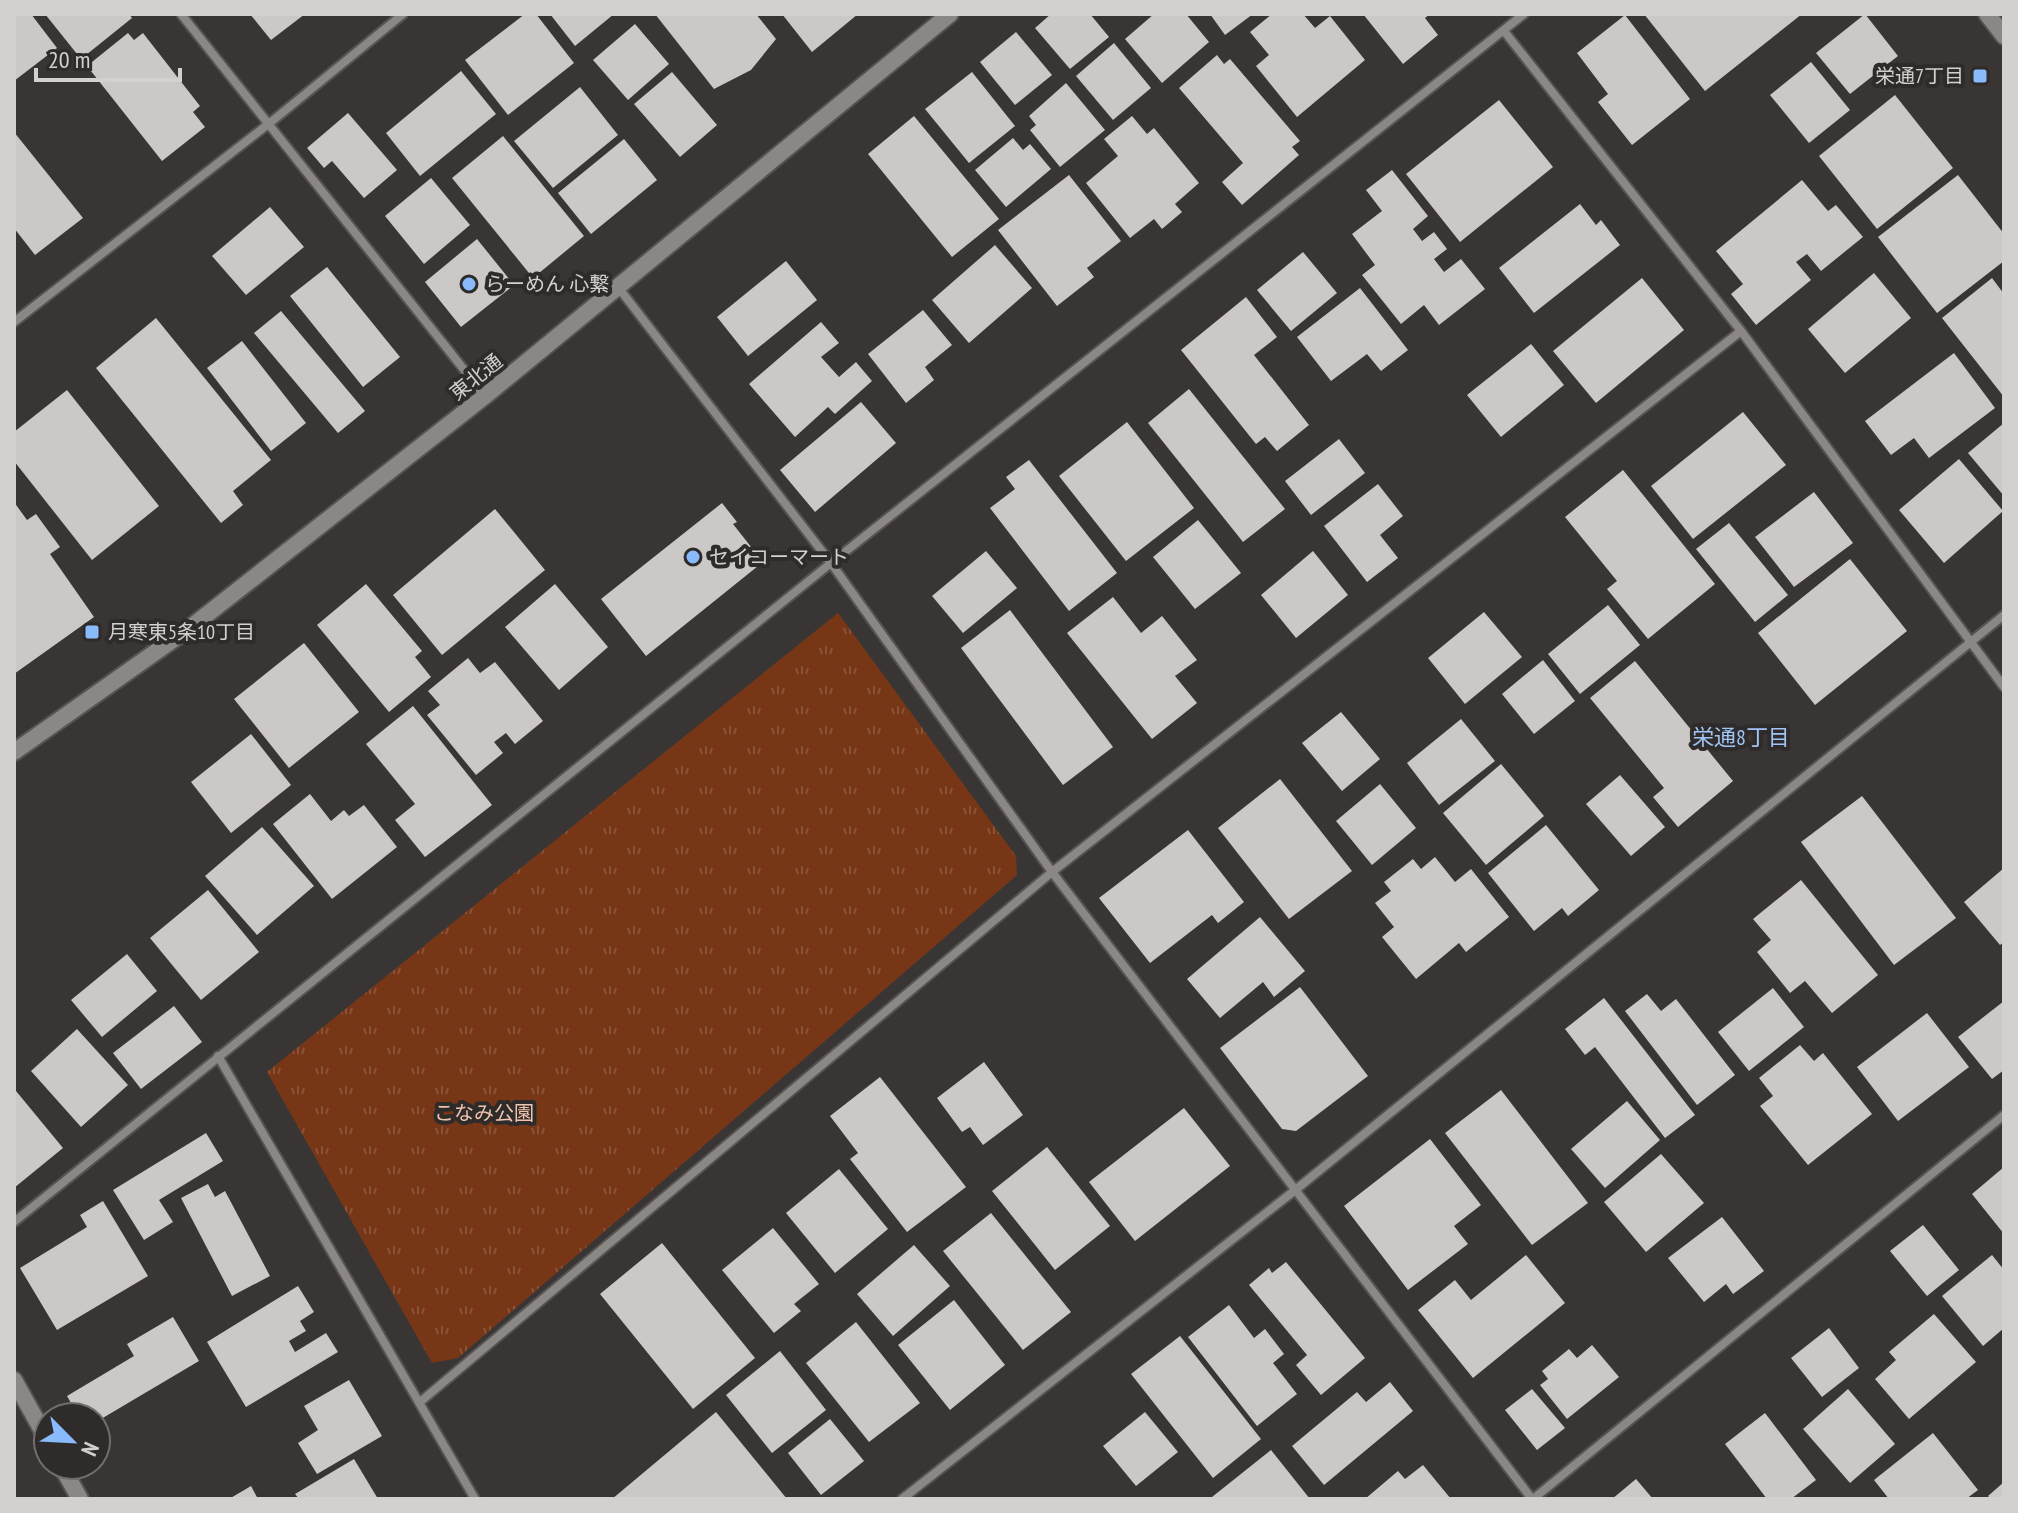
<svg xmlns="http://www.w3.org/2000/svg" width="2018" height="1513" viewBox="0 0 2018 1513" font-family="'PT Sans Narrow','Noto Sans JP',sans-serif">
<defs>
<pattern id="park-tufts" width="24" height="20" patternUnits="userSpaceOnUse" patternTransform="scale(2)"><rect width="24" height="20" fill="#773716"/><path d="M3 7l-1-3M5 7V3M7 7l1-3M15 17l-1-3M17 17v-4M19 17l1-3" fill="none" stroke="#895337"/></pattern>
</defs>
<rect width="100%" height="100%" fill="#393534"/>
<polygon fill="url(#park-tufts)" points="838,613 1016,856 1017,875 458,1358 432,1363 267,1072"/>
<g fill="#ccc8c6">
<polygon points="14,14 31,14 57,48 14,81"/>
<polygon points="45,14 129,14 132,18 81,59"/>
<polygon points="250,14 305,14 271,40"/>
<polygon points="525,14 536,14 574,63 508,115 465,60"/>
<polygon points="550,14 614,14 575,46"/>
<polygon points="655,14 756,14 776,39 751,70 714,89"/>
<polygon points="782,14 858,14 812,52"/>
<polygon points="1051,14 1090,14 1109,37 1070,69 1035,28"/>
<polygon points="1154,14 1186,14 1209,42 1162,83 1125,39"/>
<polygon points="1210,14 1253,14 1225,35"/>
<polygon points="1272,14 1303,14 1315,28 1330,16 1365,60 1297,117 1256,66 1269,55 1250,32"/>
<polygon points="1363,14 1430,14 1425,18 1438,35 1403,64"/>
<polygon points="1644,14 1802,14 1705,91"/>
<polygon points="1865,14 1898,56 1850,94 1816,53"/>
<polygon points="1625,15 1690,99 1632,145 1598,102 1608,94 1577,53"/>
<polygon points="635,24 669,64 628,100 593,60"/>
<polygon points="1016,32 1052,75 1015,105 980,62"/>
<polygon points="128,33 134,40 143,33 200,106 193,112 205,127 162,161 87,66"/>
<polygon points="1114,43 1151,88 1113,120 1076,76"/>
<polygon points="1217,55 1224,64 1230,59 1300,141 1292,147 1299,155 1242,205 1222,182 1243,163 1179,88"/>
<polygon points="1811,62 1850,110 1809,143 1770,95"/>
<polygon points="461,71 496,114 420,176 386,133"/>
<polygon points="672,72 717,125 680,157 634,104"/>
<polygon points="972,72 1015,126 969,163 925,109"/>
<polygon points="1066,83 1105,130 1060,167 1030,130 1036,125 1029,116"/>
<polygon points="580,87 618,135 553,188 514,141"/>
<polygon points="1895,95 1953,168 1877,229 1819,156"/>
<polygon points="1499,100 1553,167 1460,242 1406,174"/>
<polygon points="348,113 397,170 364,198 332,161 324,168 307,148"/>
<polygon points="914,116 999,219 952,257 868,154"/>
<polygon points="1132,116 1147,134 1154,128 1199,183 1175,204 1182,212 1162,229 1154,219 1130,238 1086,183 1118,156 1104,139"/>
<polygon points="14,132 83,218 35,255 14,228"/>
<polygon points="503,136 584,236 533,278 452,178"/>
<polygon points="1013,138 1023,150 1030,144 1051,169 1006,207 975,170"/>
<polygon points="624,139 657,180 591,234 558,193"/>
<polygon points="1392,170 1428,216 1413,229 1422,241 1434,232 1447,249 1434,259 1444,272 1461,259 1485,289 1439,325 1424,305 1401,324 1362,275 1375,265 1352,234 1382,211 1366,190"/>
<polygon points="1069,175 1121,241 1087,268 1094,277 1057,306 998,230"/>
<polygon points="1958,175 2004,234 2004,261 1937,313 1878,237"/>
<polygon points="431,178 470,225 424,264 385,216"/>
<polygon points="1802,180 1828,211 1836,205 1863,237 1821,271 1807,254 1796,262 1811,280 1756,325 1731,294 1743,284 1716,251"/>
<polygon points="1580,204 1596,225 1601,220 1620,245 1534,313 1499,268"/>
<polygon points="270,207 304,247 246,295 212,256"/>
<polygon points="477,239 514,285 461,327 425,282"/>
<polygon points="995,245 1032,288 969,343 932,300"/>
<polygon points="1303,252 1337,293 1291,331 1257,290"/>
<polygon points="786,261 817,300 748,356 717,317"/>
<polygon points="327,267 400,357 363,387 290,296"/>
<polygon points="1874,273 1911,318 1845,373 1808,329"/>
<polygon points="1642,278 1684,330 1596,403 1553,351"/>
<polygon points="1992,278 2004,294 2004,397 1942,318"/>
<polygon points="1360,288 1408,350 1381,371 1367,354 1331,381 1297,337"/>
<polygon points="1246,297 1277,337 1254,355 1309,425 1277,451 1265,437 1256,444 1181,350"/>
<polygon points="923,310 952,345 925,367 934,380 906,403 868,354"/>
<polygon points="281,311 365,411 338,433 254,333"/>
<polygon points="156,318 271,460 233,491 243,505 221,523 96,368"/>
<polygon points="821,322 839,343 821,357 839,377 856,362 872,381 835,414 828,407 795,437 749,384"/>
<polygon points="242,341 306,423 271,451 207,368"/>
<polygon points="1531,344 1564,385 1501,437 1467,395"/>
<polygon points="1954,353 1995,408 1929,458 1914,438 1891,455 1865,421"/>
<polygon points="1189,389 1285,509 1243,542 1148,423"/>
<polygon points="67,390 159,506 92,560 14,461 14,432"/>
<polygon points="861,402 896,443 815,512 780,470"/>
<polygon points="1743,412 1786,465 1693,539 1651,486"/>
<polygon points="1127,422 1194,508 1126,561 1059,476"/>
<polygon points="2004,423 2004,496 1968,453"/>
<polygon points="1339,439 1365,473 1311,515 1285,481"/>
<polygon points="1959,459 2003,511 1944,563 1899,510"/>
<polygon points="1029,460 1117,573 1069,611 990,508 1015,489 1006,477"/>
<polygon points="1623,470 1715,584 1648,639 1607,589 1617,581 1565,517"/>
<polygon points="1378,484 1403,516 1380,535 1398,558 1367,582 1324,526"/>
<polygon points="1814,492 1853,543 1794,587 1755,537"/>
<polygon points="14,502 27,520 36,514 60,547 50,554 94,617 14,674"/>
<polygon points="722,503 737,522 733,524 763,562 646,656 601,599"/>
<polygon points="495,509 545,570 442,655 393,595"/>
<polygon points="1198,520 1241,573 1195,609 1153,557"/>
<polygon points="1729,523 1788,595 1755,622 1696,549"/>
<polygon points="986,551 1017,588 963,633 932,596"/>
<polygon points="1313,551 1348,595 1296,638 1261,595"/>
<polygon points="1850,559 1907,631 1815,705 1758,633"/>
<polygon points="366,584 422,651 415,657 431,677 389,712 317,625"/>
<polygon points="555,584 608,647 559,690 505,627"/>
<polygon points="1113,597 1141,633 1162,616 1197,660 1175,676 1197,703 1152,739 1067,633"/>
<polygon points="1608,605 1640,645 1580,694 1548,654"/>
<polygon points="1010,610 1113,747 1063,785 961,648"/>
<polygon points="1484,612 1522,657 1465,704 1428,658"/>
<polygon points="304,643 359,712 289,768 234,699"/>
<polygon points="468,658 480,673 495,662 543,721 515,744 506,733 494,742 503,753 476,775 427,715 440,705 428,691"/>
<polygon points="1543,660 1575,701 1534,734 1502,694"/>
<polygon points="1635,661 1733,781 1678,827 1653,797 1664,788 1590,698"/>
<polygon points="413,706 492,805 425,857 395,820 415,804 366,744"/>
<polygon points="1341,712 1380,759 1342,791 1302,743"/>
<polygon points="1461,719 1495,761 1439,805 1407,763"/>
<polygon points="251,734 291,785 231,833 191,782"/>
<polygon points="1501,764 1544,816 1486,865 1443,813"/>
<polygon points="1620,775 1665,827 1631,856 1586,804"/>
<polygon points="1280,779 1352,871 1289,919 1218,828"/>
<polygon points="1380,784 1416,828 1372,865 1336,821"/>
<polygon points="310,794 331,821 344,810 349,816 364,805 397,847 332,899 273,824"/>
<polygon points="1862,796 1956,918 1894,965 1801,842"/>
<polygon points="1546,825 1599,890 1568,916 1562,908 1534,931 1488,873"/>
<polygon points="262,827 314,886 257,935 205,876"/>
<polygon points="1188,830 1244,902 1218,923 1212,915 1150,963 1099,898"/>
<polygon points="1435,857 1455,882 1471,869 1509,917 1466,952 1459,943 1416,979 1382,937 1394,927 1375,903 1391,891 1384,882 1413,859 1421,869"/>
<polygon points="2004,868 2004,942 2000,945 1964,902"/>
<polygon points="1801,880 1878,975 1832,1013 1805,981 1790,993 1757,952 1771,940 1753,919"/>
<polygon points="208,890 259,952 201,1000 150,938"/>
<polygon points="1260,917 1305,971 1274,997 1263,982 1220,1018 1187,979"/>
<polygon points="127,954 157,991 102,1037 71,1000"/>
<polygon points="1300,987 1368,1076 1296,1131 1282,1129 1220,1048"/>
<polygon points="1773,988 1804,1027 1749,1071 1718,1032"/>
<polygon points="1647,994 1661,1011 1676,999 1735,1075 1697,1105 1625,1011"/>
<polygon points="1604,998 1695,1115 1665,1138 1595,1047 1585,1055 1565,1029"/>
<polygon points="2004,1001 2004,1070 1992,1079 1958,1037"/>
<polygon points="174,1006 202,1042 141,1089 113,1053"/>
<polygon points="1927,1013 1969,1067 1898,1121 1857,1067"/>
<polygon points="77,1029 128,1085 81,1127 31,1071"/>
<polygon points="1800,1045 1814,1061 1823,1053 1872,1114 1808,1165 1760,1106 1773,1096 1759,1078"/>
<polygon points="984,1062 1023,1115 983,1145 970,1127 962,1132 937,1098"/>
<polygon points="880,1077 966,1187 907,1232 850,1159 858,1153 830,1116"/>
<polygon points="1501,1090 1588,1203 1532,1245 1445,1133"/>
<polygon points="16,1091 63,1148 14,1188 14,1092"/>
<polygon points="1627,1101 1660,1140 1605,1188 1571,1149"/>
<polygon points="1184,1108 1230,1166 1135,1241 1089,1182"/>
<polygon points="206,1133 223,1161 159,1200 173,1222 144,1240 113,1190"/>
<polygon points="1430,1139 1481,1205 1454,1226 1468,1244 1408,1290 1344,1206"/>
<polygon points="1047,1147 1110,1226 1055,1270 992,1191"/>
<polygon points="1661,1154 1704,1203 1646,1252 1604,1202"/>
<polygon points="2004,1167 2004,1234 1972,1194"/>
<polygon points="839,1169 888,1229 835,1273 786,1213"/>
<polygon points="208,1184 215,1197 225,1191 270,1276 232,1296 181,1198"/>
<polygon points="103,1201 148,1276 57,1330 20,1268 87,1227 80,1215"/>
<polygon points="991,1213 1071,1312 1023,1350 943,1251"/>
<polygon points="1722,1217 1764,1271 1733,1294 1726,1284 1704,1302 1668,1258"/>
<polygon points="1923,1225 1959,1270 1927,1296 1890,1251"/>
<polygon points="773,1228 819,1284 794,1304 801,1311 774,1333 722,1270"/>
<polygon points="662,1243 755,1358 693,1409 600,1294"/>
<polygon points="914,1245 950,1286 893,1336 857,1294"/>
<polygon points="1526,1255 1565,1303 1473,1378 1418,1310 1455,1280 1471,1300"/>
<polygon points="1992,1255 2004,1270 2004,1328 1983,1346 1942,1296"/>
<polygon points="1286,1262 1365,1358 1321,1395 1296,1365 1307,1355 1249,1285 1269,1268 1272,1273"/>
<polygon points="298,1286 314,1312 300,1321 306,1331 289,1341 295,1352 326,1333 338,1352 246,1407 207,1342"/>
<polygon points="954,1300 1005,1365 950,1410 898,1345"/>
<polygon points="1229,1305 1254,1338 1265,1329 1284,1354 1273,1363 1297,1394 1257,1426 1188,1337"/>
<polygon points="1934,1314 1976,1362 1909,1419 1875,1379 1896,1360 1889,1352"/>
<polygon points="173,1317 199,1361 96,1422 96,1417 79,1417 67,1396 134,1356 127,1344"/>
<polygon points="856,1322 920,1403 869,1442 806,1363"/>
<polygon points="1829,1328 1859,1368 1822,1397 1791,1358"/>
<polygon points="1180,1336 1261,1439 1213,1478 1131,1374"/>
<polygon points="1592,1345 1619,1377 1567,1419 1540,1385 1548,1379 1542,1371 1569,1349 1577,1358"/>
<polygon points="780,1351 826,1410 772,1453 726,1395"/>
<polygon points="349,1380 382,1436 317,1474 298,1443 318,1430 304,1406"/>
<polygon points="1390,1382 1413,1411 1324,1485 1292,1446 1357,1392 1366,1402"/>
<polygon points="1532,1389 1565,1428 1537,1450 1505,1410"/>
<polygon points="1848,1389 1895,1444 1850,1483 1803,1429"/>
<polygon points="716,1412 787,1499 612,1499"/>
<polygon points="1145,1412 1178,1452 1136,1486 1103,1446"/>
<polygon points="1765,1413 1816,1480 1791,1499 1767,1499 1725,1444"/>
<polygon points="830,1419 864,1461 821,1495 788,1453"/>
<polygon points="1933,1433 1978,1490 1966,1499 1889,1499 1874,1480"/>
<polygon points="1271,1450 1310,1499 1214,1499 1212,1497"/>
<polygon points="354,1459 378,1499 299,1499 295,1494"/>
<polygon points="1423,1465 1451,1499 1365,1499 1398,1471 1405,1479"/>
<polygon points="1636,1479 1653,1499 1612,1499"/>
<polygon points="2004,1482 2004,1499 1991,1499 1988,1496"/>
<polygon points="251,1486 258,1499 229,1499"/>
</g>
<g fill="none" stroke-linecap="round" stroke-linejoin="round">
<g stroke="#565351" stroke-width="12">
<g id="street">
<polyline points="181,14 485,396"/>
<polyline points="1504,31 1741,331 2004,687"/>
<polyline points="618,287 831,563 1052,872 1532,1499"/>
<polyline points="14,322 271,122 403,14"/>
<polyline points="218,1056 475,1499"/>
<polyline points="14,1222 831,563 1524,14"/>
<polyline points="420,1402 1052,872 1741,331"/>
<polyline points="902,1499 1294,1191 2004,615"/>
<polyline points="1533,1499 2004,1115"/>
</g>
</g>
<g stroke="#565351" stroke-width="20">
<g id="secondary">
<polyline points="1987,14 2004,36"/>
<polyline points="14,752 191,627 485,396 950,14"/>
<polyline points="14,1380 48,1441"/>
<polyline points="61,1465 80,1499"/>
</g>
</g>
<use href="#street" stroke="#8b8785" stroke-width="8"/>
<use href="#secondary" stroke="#8b8785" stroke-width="16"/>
</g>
<g fill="#88bafc" stroke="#2e2b2a" stroke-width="3">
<rect x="1972" y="68" width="16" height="16" rx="4"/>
<circle cx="469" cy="284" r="8"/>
<circle cx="693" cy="557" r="8"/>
<rect x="84" y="624" width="16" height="16" rx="4"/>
</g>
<g text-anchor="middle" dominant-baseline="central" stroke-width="8" stroke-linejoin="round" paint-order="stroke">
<g font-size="20" fill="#d3d1d0" stroke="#2e2b2a" text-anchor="start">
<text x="1964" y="76" text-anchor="end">栄通7丁目</text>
<text x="485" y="284">らーめん 心繋</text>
<text x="709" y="557">セイコーマート</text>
<text x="108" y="632">月寒東5条10丁目</text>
</g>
<g font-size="20" fill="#d3d1d0" stroke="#2e2b2a">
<text transform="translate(476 377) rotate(-39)">東北通</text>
</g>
<g font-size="20" fill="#f0c3ae" stroke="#2e2b2a">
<text x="484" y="1113">こなみ公園</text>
</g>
<g font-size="22" fill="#9fc4f5" stroke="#2e2b2a">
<text x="1741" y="737">栄通8丁目</text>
</g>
</g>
<rect width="2018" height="1513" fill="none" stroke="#d3d1d0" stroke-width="32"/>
<g transform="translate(72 1441) rotate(114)"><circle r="38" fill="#2e2b2a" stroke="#706d6c" stroke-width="2"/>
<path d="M0-6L14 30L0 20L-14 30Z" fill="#88bafc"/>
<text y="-12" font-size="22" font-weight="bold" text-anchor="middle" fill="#d3d1d0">N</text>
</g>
<path d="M36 68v12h144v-12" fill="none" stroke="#d3d1d0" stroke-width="4"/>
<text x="48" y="68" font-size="24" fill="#d3d1d0" stroke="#2e2b2a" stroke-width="6" paint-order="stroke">20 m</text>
</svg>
